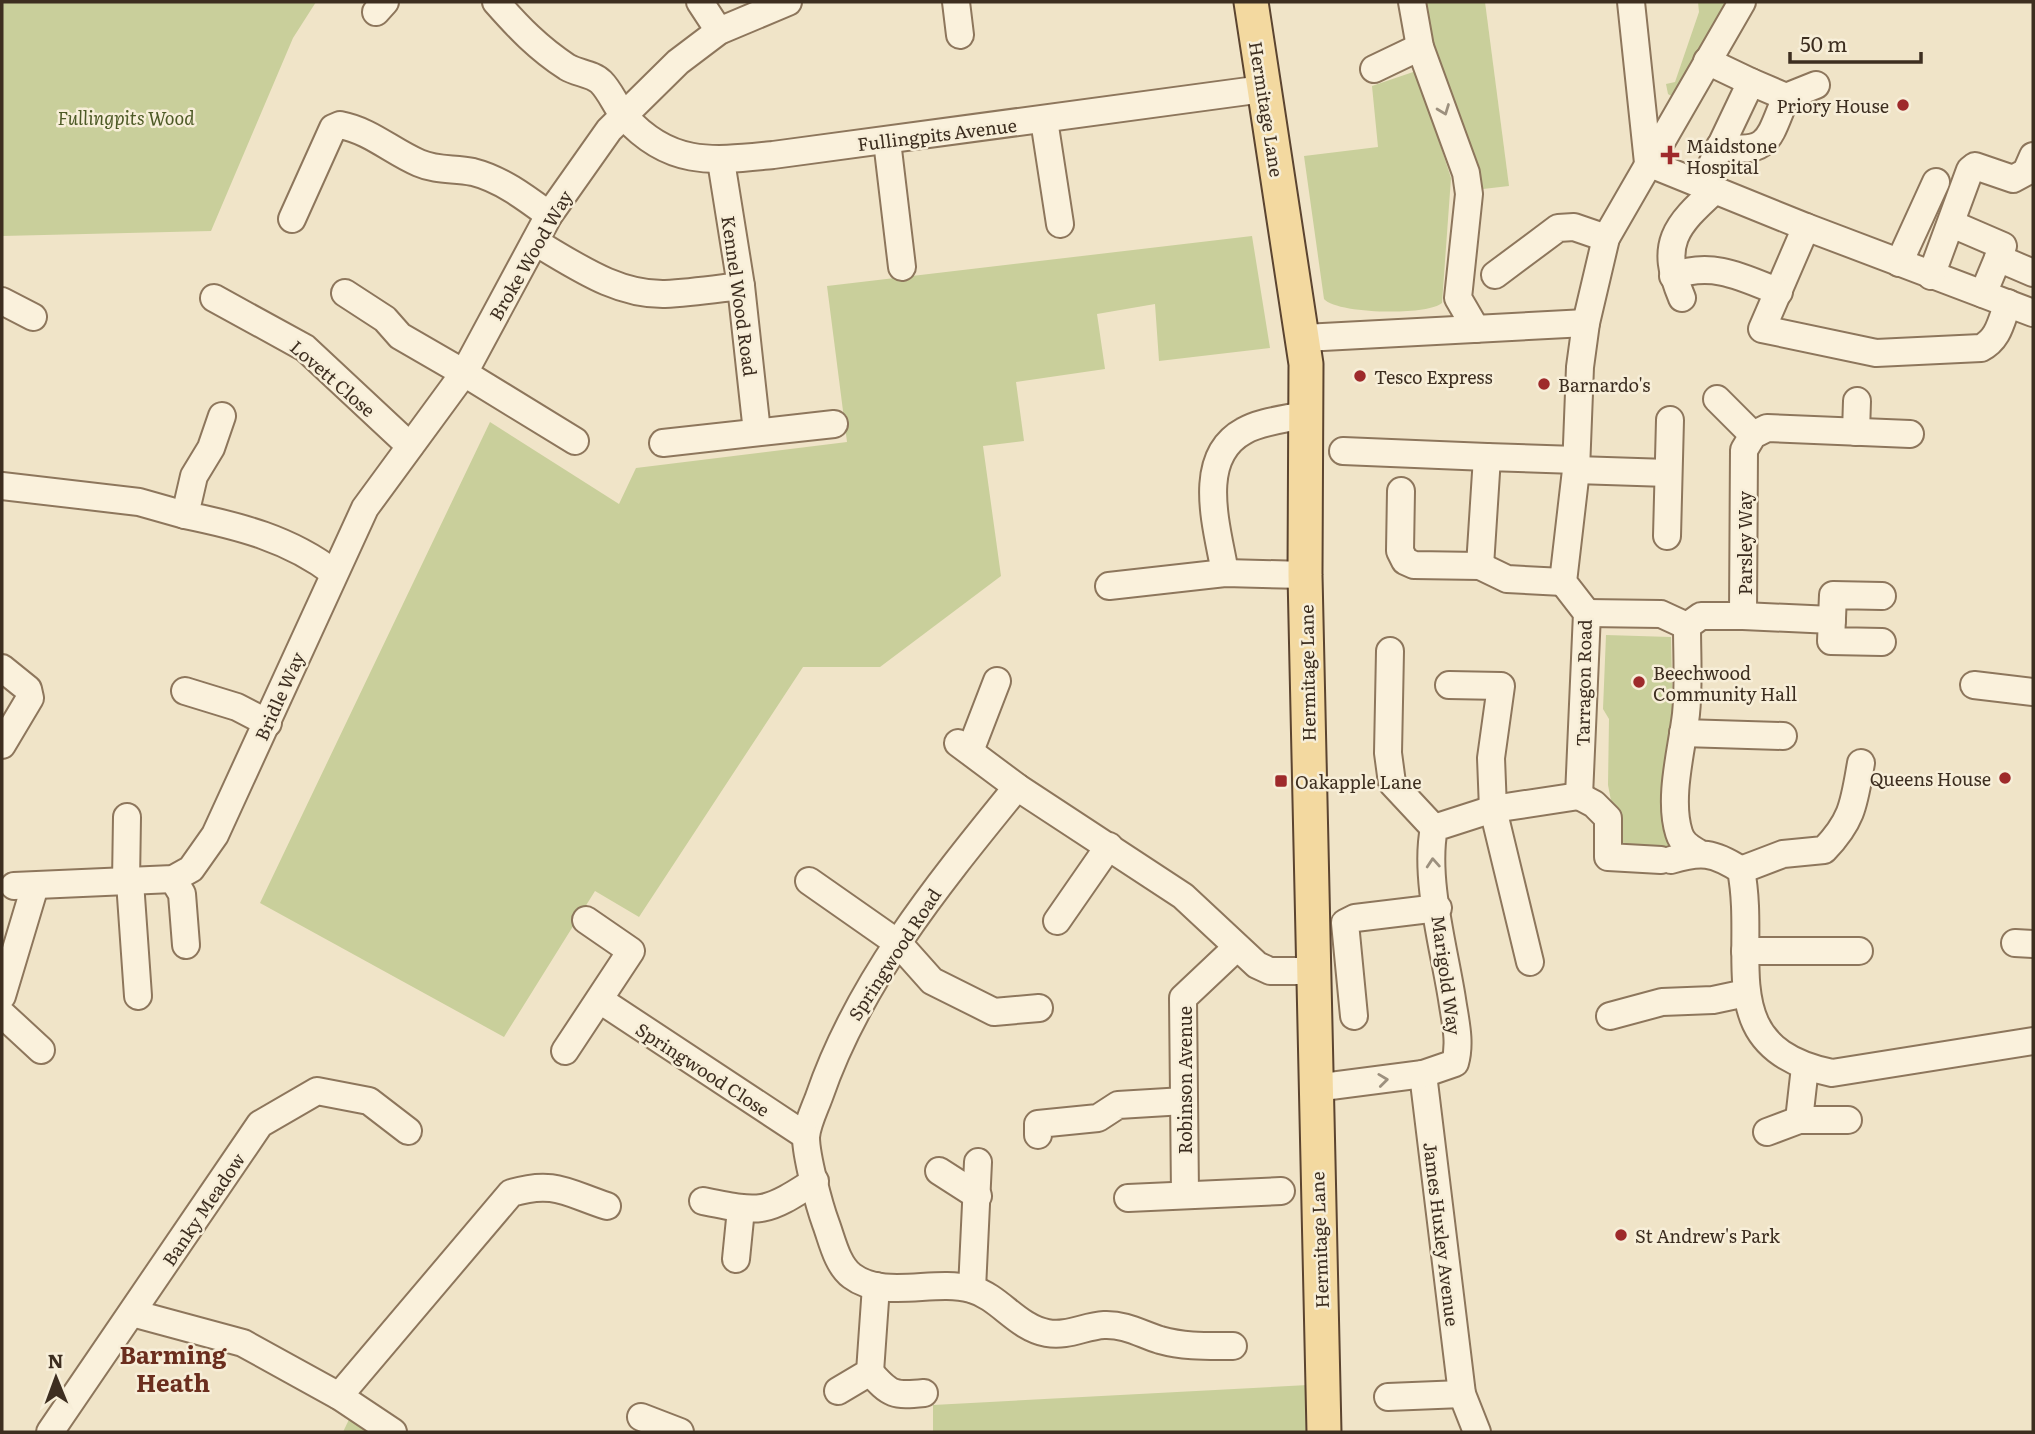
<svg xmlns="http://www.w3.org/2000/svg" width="2035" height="1434" viewBox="0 0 2035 1434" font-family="Literata,serif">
<rect width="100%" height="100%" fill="#f0e4c8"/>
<g fill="#c9cf9b">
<polygon points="2,2 316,2 293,38 211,231 2,236"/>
<polygon points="1426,2 1485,2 1509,186 1483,189 1431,46"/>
<polygon points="1698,2 1735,2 1678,100 1668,94 1666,84 1675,82 1699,12"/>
<path d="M 1416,71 L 1451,178 L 1442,303 C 1427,316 1337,314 1324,299 L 1304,156 L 1378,147 L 1372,86 Z"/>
<polygon points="1252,236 1270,348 1159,361 1155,304 1097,314 1105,369 1016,382 1024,441 983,446 1001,576 880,667 803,667 639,917 595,891 504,1037 260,903 490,422 619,504 636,468 847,442 827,286"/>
<polygon points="1606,635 1671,637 1676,853 1623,851 1622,825 1613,811 1608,785 1609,719 1603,709"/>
<polygon points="1308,1385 1312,1432 933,1432 933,1405"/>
<polygon points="353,1411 375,1432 343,1432"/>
</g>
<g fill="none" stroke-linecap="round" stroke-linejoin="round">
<g stroke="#8d765c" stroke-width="30">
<g id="minor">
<path d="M 496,2 C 518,27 538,48 567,67 C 577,73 593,74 601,82 C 611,92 616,107 625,117 C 670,167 713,161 773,155 L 1263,89"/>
<polyline points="700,2 719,31"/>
<polyline points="956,2 960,35"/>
<polyline points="1412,2 1420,47 1466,173 1469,194 1458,298 1476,329"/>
<polyline points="1631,2 1648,163 1806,227 2033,313"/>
<polyline points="376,12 385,2"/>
<polyline points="1707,61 1751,82"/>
<polyline points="1374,69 1420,47"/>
<polyline points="1044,120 1060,224"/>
<polyline points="887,141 902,267"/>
<path d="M 1720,146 C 1770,156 1769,137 1786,97"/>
<polyline points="721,161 741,286 757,432"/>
<polyline points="1702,185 1751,82 1786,97 1816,85"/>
<path d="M 292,219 L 333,128 L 340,125 C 371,131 391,151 419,163 C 437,171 454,168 473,172 C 501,179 526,198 549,215"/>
<path d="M 1806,227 L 1762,329 L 1876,353 L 1981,348 C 1999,339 2001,321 2008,303"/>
<polyline points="1959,227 2003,246 1983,294"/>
<path d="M 535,242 C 575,265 616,295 665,294 C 690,293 716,289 741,286"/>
<polyline points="1998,258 2033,273"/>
<polyline points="1899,263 1936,182"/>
<polyline points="1495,275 1558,228 1574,227 1606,238"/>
<path d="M 1673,276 C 1712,261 1742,277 1779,292"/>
<polyline points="1931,276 1970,170 1975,166 2013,179 2026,172 2033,156"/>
<polyline points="214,298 305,348 410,446"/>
<path d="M 1682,298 C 1659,244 1675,226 1715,190"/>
<polyline points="2,301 33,317"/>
<polyline points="1304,338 1586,323"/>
<polyline points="1717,399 1753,435"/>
<path d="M 222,416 L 211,448 L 194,476 L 185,515 C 239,526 290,539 334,573"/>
<polyline points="1856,432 1857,401"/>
<polyline points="575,441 464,373 549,215 609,130 678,62 719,31 788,2"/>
<polyline points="663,443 834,424"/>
<polyline points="1343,451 1487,457"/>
<polyline points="1576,470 1668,473"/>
<polyline points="2,486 139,502 185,515"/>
<polyline points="1401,491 1400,551 1405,561 1414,565 1480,566 1507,579 1563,582"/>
<polyline points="1667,536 1670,420"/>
<polyline points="1480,566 1487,457 1576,460"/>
<path d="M 1225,573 C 1218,530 1194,458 1244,431 C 1261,421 1288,419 1308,414"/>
<polyline points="1109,586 1225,573 1305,575"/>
<polyline points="1587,613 1661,614 1687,626"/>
<polyline points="1743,616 1832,620"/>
<polyline points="1687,626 1701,616 1743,616 1744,450 1753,435 1767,428 1910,434"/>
<path d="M 1687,626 C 1687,655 1689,685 1686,714 C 1682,749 1668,798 1679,833 C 1682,843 1689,847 1697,852"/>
<polyline points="1882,642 1831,641 1833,595 1882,596"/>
<polyline points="1390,651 1388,753 1392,783 1434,828"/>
<polyline points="2,668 28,689 30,698 2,745"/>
<polyline points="1449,685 1501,686 1491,758 1493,809 1530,962"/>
<polyline points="1974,685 2033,692"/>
<polyline points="185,691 237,707 268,723"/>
<polyline points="1683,733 1783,736"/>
<polyline points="958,743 1017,787 1183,896 1257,965 1270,971 1314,971"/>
<polyline points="970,751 997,681"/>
<path d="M 1017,787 C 940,882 859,980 819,1097 C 815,1108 807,1124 806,1137 C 806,1156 819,1205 826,1224 C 832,1240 837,1265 852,1276 C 884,1300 934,1279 971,1289 C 1000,1297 1016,1327 1047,1333 C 1067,1337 1085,1326 1104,1325 C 1125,1324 1141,1334 1160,1340 C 1185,1347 1207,1346 1233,1346"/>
<polyline points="1579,796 1587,613 1563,582 1576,470 1580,367 1586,323 1606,238 1742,2"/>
<polyline points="1579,796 1594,804 1608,818 1608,857 1661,860"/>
<path d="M 1671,860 C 1701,851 1713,852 1741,870 C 1758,957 1711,1048 1832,1073 L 2033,1041"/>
<path d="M 1741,870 L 1783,854 L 1824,850 C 1853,820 1854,803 1861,763"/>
<polyline points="173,879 182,894 186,945"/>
<polyline points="809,881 899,944 932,981 994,1012 1039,1008"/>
<polyline points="126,882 127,817"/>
<polyline points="130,882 138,996"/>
<polyline points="14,886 173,879 191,869 215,835 365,508 464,373 400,336 385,319 345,293"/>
<polyline points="1057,921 1109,846"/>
<polyline points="2015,943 2033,944"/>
<polyline points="1745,951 1859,951"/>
<polyline points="2,996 35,886"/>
<polyline points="600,1000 806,1136"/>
<polyline points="2,1014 41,1050"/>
<polyline points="1354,1016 1345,923 1355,918 1438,908"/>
<polyline points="1610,1016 1662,1002 1713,1000 1746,993"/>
<polyline points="565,1051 631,951 586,920"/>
<polyline points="1423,1074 1462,1394 1477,1432"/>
<path d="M 1315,1088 L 1423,1074 L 1455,1063 C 1461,1042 1455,1020 1452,999 C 1444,948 1424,878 1434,828 L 1493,809 L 1579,796"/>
<polyline points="1799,1120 1805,1067"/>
<polyline points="1767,1132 1799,1120 1848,1120"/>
<polyline points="1038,1135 1038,1124 1098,1118 1118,1105 1184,1101"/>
<polyline points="939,1171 978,1196"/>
<polyline points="1185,1194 1183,998 1236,948"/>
<polyline points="1128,1198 1281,1191"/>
<path d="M 703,1201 C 762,1213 764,1214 815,1181"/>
<polyline points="736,1259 741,1209"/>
<polyline points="972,1289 978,1162"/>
<polyline points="132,1313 243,1343 339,1396 393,1432"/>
<path d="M 870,1372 C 890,1395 894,1396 924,1393"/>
<polyline points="838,1391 870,1372 876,1286"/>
<path d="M 339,1396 L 511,1193 C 554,1180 567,1193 607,1206"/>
<polyline points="1388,1397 1462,1394"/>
<polyline points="641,1417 680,1432"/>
<polyline points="50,1432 260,1124 317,1091 369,1101 408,1131"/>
</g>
</g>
<g stroke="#5b4430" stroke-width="37">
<polyline id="major" points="1251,2 1306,364 1305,575 1324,1432"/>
</g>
<use href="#minor" stroke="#faf1dc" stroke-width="26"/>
<use href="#major" stroke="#f3d9a0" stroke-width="33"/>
</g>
<defs><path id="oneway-chevron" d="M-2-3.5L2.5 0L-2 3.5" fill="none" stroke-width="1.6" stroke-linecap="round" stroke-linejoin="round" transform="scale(1.75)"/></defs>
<g stroke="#9c907e">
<use href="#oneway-chevron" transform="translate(1444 110) rotate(69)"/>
<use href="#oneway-chevron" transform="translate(1433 863) rotate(-94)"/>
<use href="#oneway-chevron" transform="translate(1383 1080) rotate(-7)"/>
</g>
<g fill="#9e2a2b" stroke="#f7eed8" stroke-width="2.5">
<circle cx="1903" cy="105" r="7"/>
<path d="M1666.5 144.5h7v7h7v7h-7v7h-7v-7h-7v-7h7z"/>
<circle cx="1360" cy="376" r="7"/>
<circle cx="1544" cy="384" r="7"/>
<circle cx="1639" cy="682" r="7"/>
<circle cx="2005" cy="778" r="7"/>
<rect x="1274" y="774" width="14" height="14" rx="3.5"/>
<circle cx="1621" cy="1235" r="7"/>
</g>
<g text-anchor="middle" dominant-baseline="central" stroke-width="5" stroke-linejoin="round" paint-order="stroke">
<g font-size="18" fill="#3d2e20" stroke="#f7eed8" text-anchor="start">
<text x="1889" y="105" text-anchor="end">Priory House</text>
<text x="1686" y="145">Maidstone<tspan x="1686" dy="21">Hospital</tspan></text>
<text x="1374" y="376">Tesco Express</text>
<text x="1558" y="384">Barnardo's</text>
<text x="1653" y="672">Beechwood<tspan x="1653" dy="21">Community Hall</tspan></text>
<text x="1991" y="778" text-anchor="end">Queens House</text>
<text x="1295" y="781">Oakapple Lane</text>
<text x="1635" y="1235">St Andrew's Park</text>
</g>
<g font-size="18" fill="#3d2e20" stroke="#f7eed8">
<text transform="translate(1267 109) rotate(81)">Hermitage Lane</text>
<text transform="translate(937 134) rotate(-7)">Fullingpits Avenue</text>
<text transform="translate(530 255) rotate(-60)">Broke Wood Way</text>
<text transform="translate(740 296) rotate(82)">Kennel Wood Road</text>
<text transform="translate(333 378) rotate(41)">Lovett Close</text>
<text transform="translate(1744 543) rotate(-90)">Parsley Way</text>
<text transform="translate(1307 673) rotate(-91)">Hermitage Lane</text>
<text transform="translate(1583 683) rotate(-89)">Tarragon Road</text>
<text transform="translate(279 696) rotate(-66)">Bridle Way</text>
<text transform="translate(894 954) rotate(-57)">Springwood Road</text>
<text transform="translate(1447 975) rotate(82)">Marigold Way</text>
<text transform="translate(703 1069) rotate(33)">Springwood Close</text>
<text transform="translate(1184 1080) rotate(-90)">Robinson Avenue</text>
<text transform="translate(203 1209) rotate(-56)">Banky Meadow</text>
<text transform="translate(1442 1234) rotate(83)">James Huxley Avenue</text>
<text transform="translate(1319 1240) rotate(-92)">Hermitage Lane</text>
</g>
<g font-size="18" font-style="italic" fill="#4d5a26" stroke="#f7eed8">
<text x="126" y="117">Fullingpits Wood</text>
</g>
<g font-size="24" font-weight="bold" fill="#6b2e1e" stroke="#f7eed8">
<text x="173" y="1353">Barming<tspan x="173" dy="28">Heath</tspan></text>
</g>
</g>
<rect width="2035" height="1434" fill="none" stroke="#3d2e20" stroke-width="7"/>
<g transform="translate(56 1378) rotate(359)" stroke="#f7eed8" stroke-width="5" paint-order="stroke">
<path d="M0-5L12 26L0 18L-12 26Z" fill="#3d2e20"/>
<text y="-10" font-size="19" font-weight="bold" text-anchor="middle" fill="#3d2e20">N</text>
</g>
<path d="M1790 52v10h131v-10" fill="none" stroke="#3d2e20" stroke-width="3.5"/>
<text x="1800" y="52" font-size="21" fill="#3d2e20" stroke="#f7eed8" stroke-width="5" paint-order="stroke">50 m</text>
</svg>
